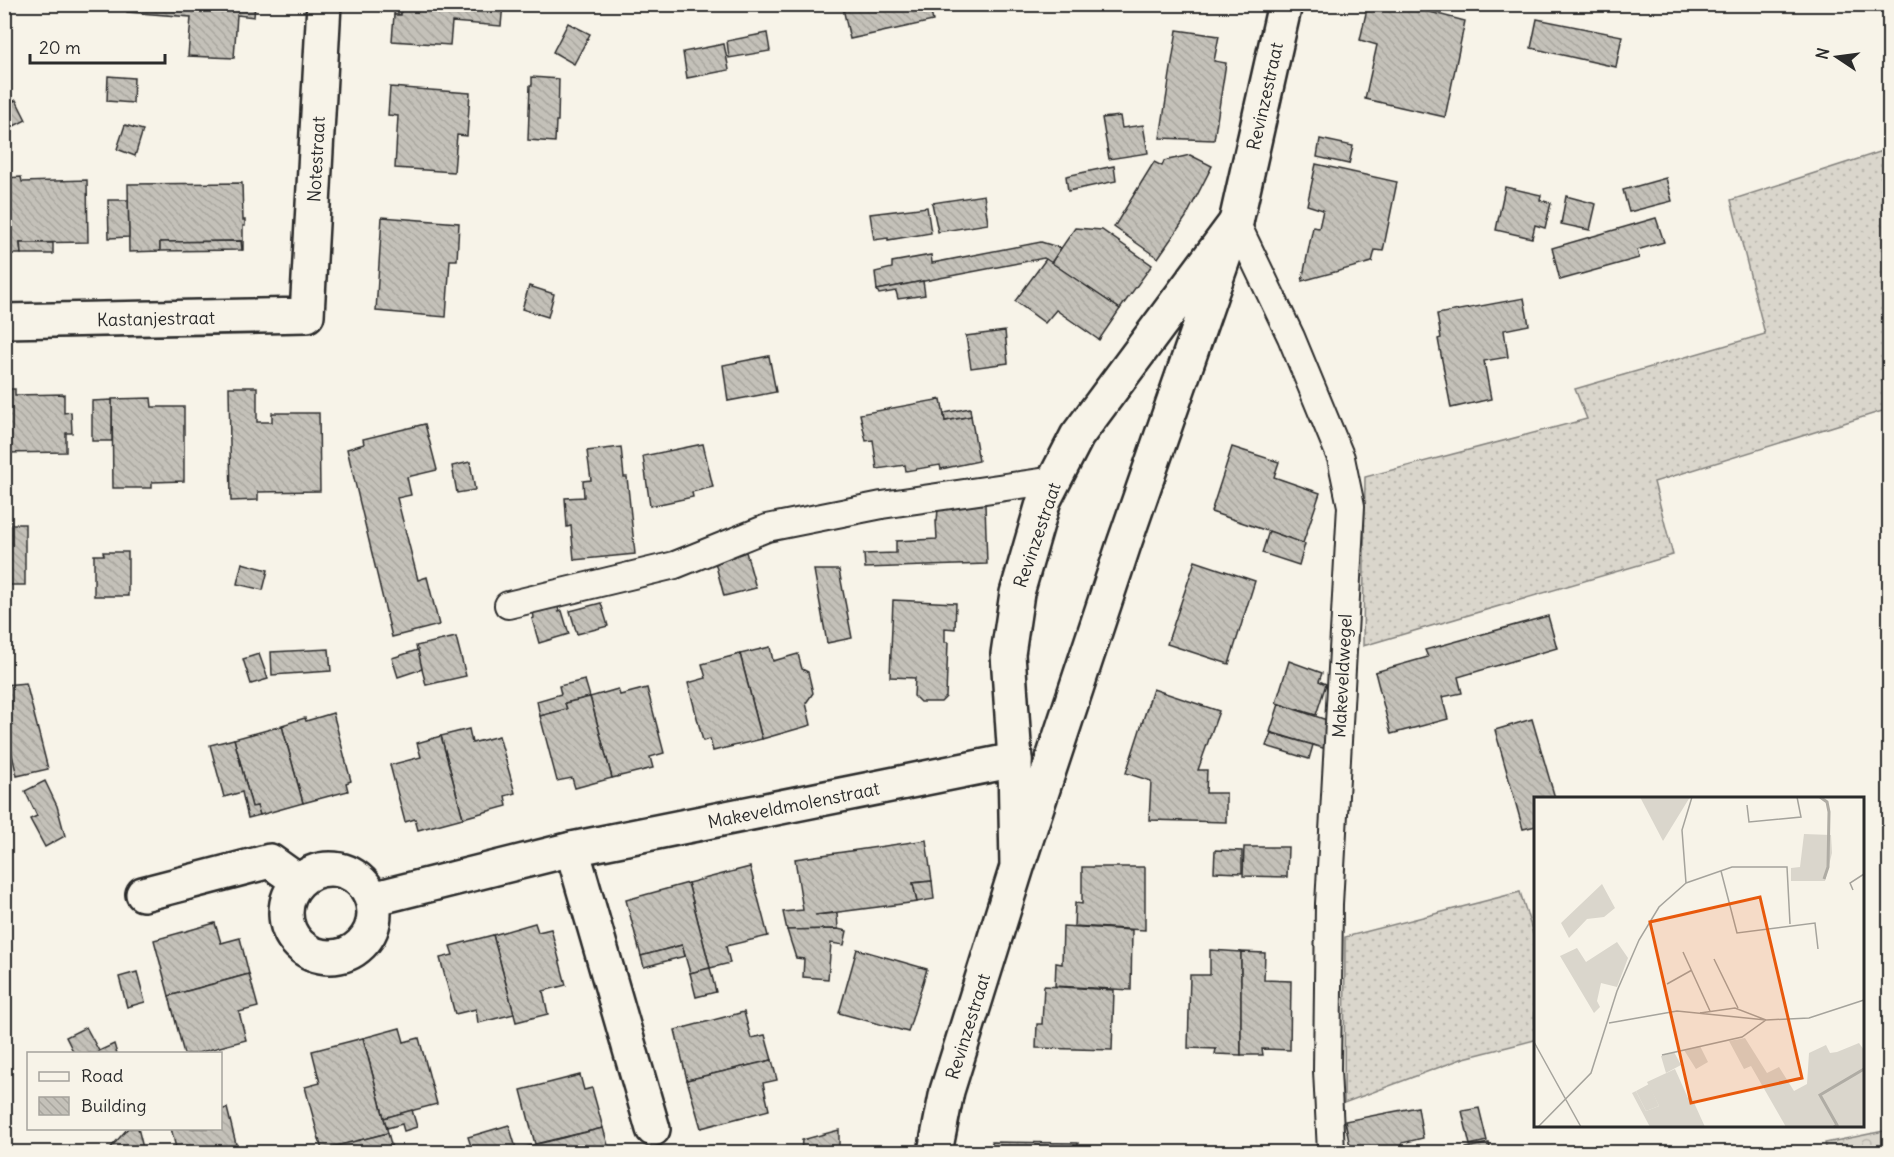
<svg xmlns="http://www.w3.org/2000/svg" width="1894" height="1157" viewBox="0 0 1894 1157" font-family="Delius,sans-serif">
<defs>
<pattern id="grass-dots" width="8" height="8" patternUnits="userSpaceOnUse" patternTransform="scale(1.5)"><rect width="8" height="8" fill="#dad6cc"/><path d="M2 2h.1M6 6h.1" fill="none" stroke="#bbb8af" stroke-width="1.8" stroke-linecap="round"/></pattern>
<pattern id="forest-crowns" width="20" height="18" patternUnits="userSpaceOnUse" patternTransform="scale(1.5)"><rect width="20" height="18" fill="#dad6cc"/><path d="M2 6a3 3 0 1 1 6 0M12 15a3 3 0 1 1 6 0" fill="none" stroke="#bbb8af"/></pattern>
<pattern id="building-back-hatch" width="6" height="6" patternUnits="userSpaceOnUse" patternTransform="scale(1.5)"><rect width="6" height="6" fill="#c4c1b9"/><path d="M-1 5l2 2M0 0l6 6M5-1l2 2" fill="none" stroke="#a9a69f"/></pattern>
</defs>
<rect width="100%" height="100%" fill="#f7f3e8"/>
<filter id="ink" filterUnits="userSpaceOnUse"><feTurbulence type="fractalNoise" baseFrequency=".0167" numOctaves="2"/><feDisplacementMap in="SourceGraphic" scale="12" xChannelSelector="R" yChannelSelector="G"/><feConvolveMatrix kernelMatrix="1 2 1 2 8 2 1 2 1" color-interpolation-filters="sRGB"/></filter>
<g filter="url(#ink)">
<g fill="url(#grass-dots)" stroke="#82807c" stroke-width="1.5">
<polygon points="1889,149 1889,409 1654,482 1673,555 1363,646 1365,477 1587,419 1575,389 1765,334 1731,200"/>
<polygon points="1520,892 1535,939 1535,1040 1464,1058 1344,1103 1345,937"/>
</g>
<polygon fill="url(#forest-crowns)" stroke="#82807c" stroke-width="1.5" points="1889,1130 1889,1152 1827,1152 1825,1143"/>
<g fill="url(#building-back-hatch)" stroke="#2b2b2b" stroke-width="1.5">
<polygon points="128,4 255,4 254,17 237,15 234,58 188,56 191,17 127,12"/>
<polygon points="395,4 401,4 401,15 394,15"/>
<polygon points="401,4 503,4 501,26 452,22 450,45 392,41 394,15 401,15"/>
<polygon points="842,4 929,4 933,21 850,39"/>
<polygon points="1368,4 1399,4 1465,21 1445,117 1365,99 1377,45 1360,40"/>
<polygon points="1537,19 1622,36 1616,67 1531,48"/>
<polygon points="568,23 590,34 574,64 553,52"/>
<polygon points="1177,30 1219,36 1214,61 1226,63 1214,140 1160,138"/>
<polygon points="767,33 770,51 729,58 727,41"/>
<polygon points="724,44 729,70 687,78 683,52"/>
<polygon points="108,76 134,78 133,103 107,101"/>
<polygon points="532,77 559,79 558,121 556,121 555,142 528,140 530,85 532,85"/>
<polygon points="390,87 470,93 467,136 457,135 454,172 395,168 398,116 388,115"/>
<polygon points="16,100 26,120 4,131 4,106"/>
<polygon points="1120,116 1122,128 1143,125 1148,153 1109,159 1102,118"/>
<polygon points="125,125 143,130 135,156 117,149"/>
<polygon points="1320,139 1353,146 1349,164 1317,157"/>
<polygon points="1190,155 1212,166 1186,217 1158,258 1114,227 1154,162 1162,166 1164,161"/>
<polygon points="1316,164 1397,182 1383,251 1375,250 1372,262 1302,281 1313,227 1319,228 1323,210 1307,205"/>
<polygon points="1114,166 1116,181 1068,191 1066,176"/>
<polygon points="21,177 22,182 87,180 88,242 20,243 21,254 4,254 4,178"/>
<polygon points="1666,178 1672,201 1629,212 1623,190"/>
<polygon points="242,183 243,220 245,220 245,226 243,226 243,250 242,250 241,241 160,242 160,251 129,252 128,184"/>
<polygon points="1505,187 1541,195 1540,200 1551,203 1545,228 1535,225 1532,238 1496,230"/>
<polygon points="984,195 988,224 938,232 932,203"/>
<polygon points="1566,196 1596,204 1590,230 1561,224"/>
<polygon points="108,200 128,200 129,237 109,238"/>
<polygon points="927,207 931,233 888,240 888,238 874,240 870,214"/>
<polygon points="382,217 459,223 457,260 450,260 446,317 376,311"/>
<polygon points="1656,218 1664,242 1637,250 1639,258 1560,280 1552,248"/>
<polygon points="1075,228 1102,230 1152,265 1120,309 1051,263"/>
<polygon points="241,241 242,250 160,251 160,242"/>
<polygon points="1041,242 1061,248 1051,263 1044,258 877,290 875,272 892,268 892,262 931,255 932,263"/>
<polygon points="20,243 53,243 53,254 21,254"/>
<polygon points="1046,259 1120,309 1099,340 1056,310 1045,323 1015,301"/>
<polygon points="923,281 925,295 898,299 896,291 879,294 877,290"/>
<polygon points="529,286 554,294 548,317 522,309"/>
<polygon points="1524,298 1529,325 1504,330 1508,357 1484,361 1491,399 1451,408 1438,339 1441,338 1437,314"/>
<polygon points="1005,331 1008,363 971,368 966,336"/>
<polygon points="769,356 776,392 728,401 723,365"/>
<polygon points="229,387 257,387 257,422 272,422 272,413 319,413 320,491 258,492 258,500 231,501"/>
<polygon points="4,389 15,389 15,395 64,394 64,413 71,412 72,433 66,433 66,452 4,453"/>
<polygon points="151,398 152,407 184,407 184,481 152,482 152,488 113,488 112,399"/>
<polygon points="941,399 945,421 971,416 979,461 941,469 940,465 906,471 905,465 877,469 873,440 866,441 860,414"/>
<polygon points="112,400 112,441 92,441 92,401"/>
<polygon points="970,408 971,416 945,421 944,413"/>
<polygon points="425,424 437,470 407,477 411,495 397,498 418,580 427,577 439,625 392,637 347,449 364,444 363,439"/>
<polygon points="703,444 713,487 692,492 693,497 650,506 643,456"/>
<polygon points="621,447 624,477 627,477 635,554 574,560 571,526 567,527 565,498 584,497 583,481 591,480 587,451"/>
<polygon points="1232,447 1279,462 1274,477 1320,493 1303,543 1211,512"/>
<polygon points="470,462 475,490 457,493 452,466"/>
<polygon points="985,504 987,564 865,568 864,554 896,553 896,541 937,539 936,521 937,521 938,509"/>
<rect x="4" y="524" width="21" height="61"/>
<polygon points="1269,531 1305,544 1299,565 1262,553"/>
<polygon points="103,552 128,552 128,596 94,596 94,555 104,555"/>
<polygon points="746,552 756,588 724,596 715,562"/>
<polygon points="1195,561 1255,581 1229,664 1167,644"/>
<polygon points="242,563 268,570 263,590 237,584"/>
<polygon points="814,570 839,570 852,638 827,643"/>
<polygon points="893,600 956,603 955,629 945,628 945,642 948,642 946,697 941,702 920,702 914,696 915,678 890,677"/>
<polygon points="601,603 608,626 577,634 570,611"/>
<polygon points="558,606 559,612 562,611 569,634 539,643 532,619 534,618 533,611"/>
<polygon points="1548,616 1557,648 1458,677 1462,693 1442,697 1448,719 1391,734 1375,672 1428,657 1425,650"/>
<polygon points="456,637 466,676 426,685 416,646"/>
<polygon points="770,647 773,661 798,654 802,669 808,672 813,693 806,703 811,725 762,739 740,654"/>
<polygon points="329,649 331,671 272,675 271,652"/>
<polygon points="418,650 422,669 398,677 392,658"/>
<polygon points="259,654 268,679 251,684 243,659"/>
<polygon points="740,654 762,739 713,751 710,739 703,741 688,683 706,678 702,664"/>
<polygon points="1289,661 1322,673 1319,681 1326,684 1316,715 1276,703"/>
<polygon points="585,680 590,697 565,703 567,709 540,716 537,701 561,694 559,686"/>
<polygon points="26,683 48,769 17,776 8,738 4,739 4,685"/>
<polygon points="647,688 664,753 650,757 653,768 612,778 590,697 618,689 620,695"/>
<polygon points="1153,689 1219,711 1198,770 1207,770 1206,793 1226,793 1226,822 1149,820 1151,781 1126,773"/>
<polygon points="590,697 612,778 575,788 572,778 557,781 540,716 567,709 565,703"/>
<polygon points="1279,704 1327,720 1326,749 1270,732"/>
<polygon points="333,713 351,781 346,783 348,791 303,803 282,726 285,726 282,725 305,718 306,721"/>
<polygon points="1532,719 1555,798 1536,798 1536,826 1523,829 1495,730"/>
<polygon points="282,726 303,803 260,815 257,806 252,807 234,739"/>
<polygon points="469,729 472,743 499,736 515,793 505,796 507,806 463,818 441,736"/>
<polygon points="1271,733 1313,745 1309,759 1266,746"/>
<polygon points="441,736 463,818 418,830 415,819 405,822 390,765 421,757 417,743"/>
<polygon points="234,739 252,807 257,806 260,815 248,818 242,792 224,797 210,745"/>
<polygon points="45,781 57,806 65,836 45,847 30,819 37,816 25,791"/>
<polygon points="926,840 932,881 913,883 917,902 815,915 837,913 838,929 787,930 783,912 803,910 795,859"/>
<polygon points="1244,847 1288,847 1287,877 1243,876"/>
<polygon points="1215,850 1242,851 1242,873 1214,872"/>
<polygon points="750,867 768,936 726,946 730,963 710,968 688,883"/>
<polygon points="1082,867 1145,867 1145,930 1074,926 1075,903 1082,904"/>
<polygon points="932,881 934,899 917,902 913,883"/>
<polygon points="688,883 710,968 690,973 682,945 641,956 626,900"/>
<polygon points="215,923 221,943 240,938 249,974 169,996 154,940"/>
<polygon points="535,923 538,932 551,929 566,985 543,991 548,1014 516,1022 493,935"/>
<polygon points="1063,926 1132,930 1131,990 1055,986 1056,963 1062,964"/>
<polygon points="838,929 847,931 844,945 831,943 828,979 803,977 804,959 796,958 787,930"/>
<polygon points="493,935 514,1014 478,1023 476,1009 455,1014 440,958 453,955 450,946"/>
<polygon points="682,945 685,956 644,967 641,956"/>
<polygon points="857,949 927,969 908,1032 839,1013"/>
<polygon points="1210,950 1241,952 1241,1055 1215,1054 1216,1049 1188,1048 1190,975 1210,975"/>
<polygon points="1241,952 1265,953 1264,980 1291,981 1290,1050 1262,1049 1263,1055 1241,1055"/>
<polygon points="710,968 716,992 696,997 690,973"/>
<polygon points="137,972 145,1002 127,1007 119,977"/>
<polygon points="249,974 258,1007 239,1012 246,1040 194,1054 184,1054 169,996"/>
<polygon points="1044,986 1114,990 1112,1050 1036,1048 1037,1024 1042,1024"/>
<polygon points="744,1012 751,1038 765,1035 772,1060 687,1080 675,1030"/>
<polygon points="86,1027 99,1051 114,1044 117,1054 74,1053 66,1037"/>
<polygon points="400,1028 404,1042 419,1038 437,1104 384,1118 363,1038"/>
<polygon points="363,1038 388,1133 322,1150 305,1087 320,1083 312,1051"/>
<polygon points="772,1060 777,1080 763,1083 769,1110 701,1128 687,1080"/>
<polygon points="580,1075 584,1090 592,1088 603,1128 535,1144 521,1090"/>
<polygon points="1418,1107 1423,1138 1402,1143 1403,1152 1351,1152 1345,1121"/>
<polygon points="227,1108 238,1152 177,1152 171,1128 220,1128 220,1110"/>
<polygon points="1479,1108 1487,1141 1470,1145 1462,1111"/>
<polygon points="412,1110 417,1127 404,1131 402,1124 387,1128 384,1118"/>
<polygon points="509,1125 516,1148 500,1152 473,1152 468,1137"/>
<polygon points="128,1128 138,1128 144,1152 107,1152"/>
<polygon points="603,1128 610,1152 518,1152 517,1149"/>
<polygon points="839,1130 839,1152 801,1152 802,1140"/>
<polygon points="388,1133 393,1152 325,1152 324,1149"/>
<polygon points="992,1142 1078,1143 1078,1152 992,1152"/>
<polygon points="1489,1143 1491,1152 1467,1152 1466,1148"/>
</g>
<g fill="none" stroke-linecap="round" stroke-linejoin="round">
<g stroke="#2b2b2b" stroke-width="30">
<g id="service">
<polyline points="1236,222 1291,337 1341,458 1351,506 1329,904 1327,1070 1331,1152"/>
<polyline points="508,605 675,565 767,528 882,505 1054,480"/>
</g>
</g>
<g stroke="#2b2b2b" stroke-width="38">
<g id="minor">
<path id="s1" d="M 1236,222 L 1285,4"/>
<path id="s2" d="M 4,321 L 307,315 L 324,4"/>
<polyline points="572,849 653,1129"/>
<circle cx="330" cy="913" r="44"/>
<polyline points="143,894 270,861 298,881"/>
<path id="s3" d="M 372,899 L 572,849 L 1015,760"/>
<path id="s4" d="M 935,1152 L 947,1091 L 1017,867 L 1124,544 L 1236,222 L 1077,436 L 1044,500 L 1017,593 L 1008,654 L 1015,760 L 1017,867"/>
</g>
</g>
<use href="#service" stroke="#f7f3e8" stroke-width="26"/>
<use href="#minor" stroke="#f7f3e8" stroke-width="33"/>
</g>
</g>
<g text-anchor="middle" dominant-baseline="central" stroke-width="5" stroke-linejoin="round" paint-order="stroke">
<g font-size="18" fill="#2b2b2b" stroke="#f7f3e8">
<text stroke="none"><textPath href="#s1" startOffset="129">Revinzestraat</textPath></text>
<text stroke="none"><textPath href="#s2" startOffset="459">Notestraat</textPath></text>
<text stroke="none"><textPath href="#s2" startOffset="152">Kastanjestraat</textPath></text>
<text transform="translate(1037 535) rotate(-71)">Revinzestraat</text>
<text transform="translate(1342 676) rotate(-87)">Makeveldwegel</text>
<text stroke="none"><textPath href="#s3" startOffset="432">Makeveldmolenstraat</textPath></text>
<text stroke="none"><textPath href="#s4" startOffset="130">Revinzestraat</textPath></text>
</g>
</g>
<g transform="translate(1534 797)">
<rect width="330" height="330" fill="#f7f3e8"/>
<path d="M 106,0 L 156,0 L 129,44 ZM 68,87 L 81,111 L 70,120 L 53,122 L 35,141 L 27,126 ZM 83,145 L 94,161 L 83,190 L 67,186 L 63,204 L 66,210 L 60,216 L 26,159 L 43,151 L 52,165 ZM 211,241 L 233,276 L 245,270 L 260,294 L 273,287 L 275,256 L 292,248 L 296,256 L 303,255 L 325,246 L 330,253 L 330,330 L 252,330 L 217,269 L 210,272 L 195,244 ZM 166,249 L 174,265 L 162,272 L 150,253 ZM 140,255 L 147,268 L 132,276 L 127,259 ZM 115,287 L 125,309 L 112,314 L 102,294 Z" fill="#dad6cc"/>
<path d="M 141,272 L 154,301 L 157,299 L 171,330 L 116,330 L 98,296 L 102,294 L 112,314 L 125,309 L 113,285 Z" fill="#dad6cc"/>
<path d="M 270,37 L 297,38 L 298,56 L 291,84 L 257,84 L 257,71 L 266,70 Z" fill="#dad6cc"/>
<path fill="none" stroke="#afaca4" stroke-width="3" d="M 286,0 L 293,5 L 295,15 L 294,70 L 290,82M 300,330 L 303,328 L 286,298 L 330,272"/>
<path fill="none" stroke="#a5a39c" stroke-width="1.5" d="M 213,8 L 215,25 L 267,20 L 263,0M 187,74 L 203,136 L 281,126 L 284,152M 152,86 L 198,70 L 253,70 L 256,127M 319,93 L 316,86 L 330,77M 149,155 L 176,214M 180,162 L 204,211M 133,187 L 158,173M 75,226 L 143,214 L 232,223 L 201,211 L 166,216M 0,245 L 47,330M 128,258 L 208,240 L 232,223 L 275,221 L 330,203M 4,330 L 57,276 L 83,194 L 105,143 L 125,110 L 152,86 L 148,33 L 158,0"/>
<path fill="#e8590c" fill-opacity="0.15" stroke="#e8590c" stroke-width="3" d="M 226,100 L 268,281 L 157,306 L 116,125 Z"/>
<rect width="330" height="330" fill="none" stroke="#2b2b2b" stroke-width="3"/>
</g>
<rect width="1894" height="1157" fill="none" stroke="#f7f3e8" stroke-width="24"/>
<rect x="12" y="12" width="1870" height="1133" fill="none" stroke="#2b2b2b" stroke-width="2" filter="url(#ink)"/>
<rect x="27" y="1052" width="195" height="78" fill="#f7f3e8" stroke="#a5a39c" stroke-width="1.5"/>
<rect x="39" y="1072" width="30" height="9" fill="#f7f3e8" stroke="#a5a39c" stroke-width="1.5"/>
<text x="81" y="1082" font-size="18" fill="#2b2b2b">Road</text>
<rect x="39" y="1097" width="30" height="18" fill="url(#building-back-hatch)" stroke="#a5a39c" stroke-width="1.5"/>
<text x="81" y="1112" font-size="18" fill="#2b2b2b">Building</text>
<g transform="translate(1837 57) rotate(283)" stroke="#f7f3e8" stroke-width="4.5" paint-order="stroke">
<path d="M0-4.5L10 22L0 15L-10 22Z" fill="#2b2b2b"/>
<text y="-9" font-size="16" font-weight="bold" text-anchor="middle" fill="#2b2b2b">N</text>
</g>
<path d="M30 54v9h135v-9" fill="none" stroke="#2b2b2b" stroke-width="3"/>
<text x="39" y="54" font-size="18" fill="#2b2b2b" stroke="#f7f3e8" stroke-width="4.5" paint-order="stroke">20 m</text>
</svg>
